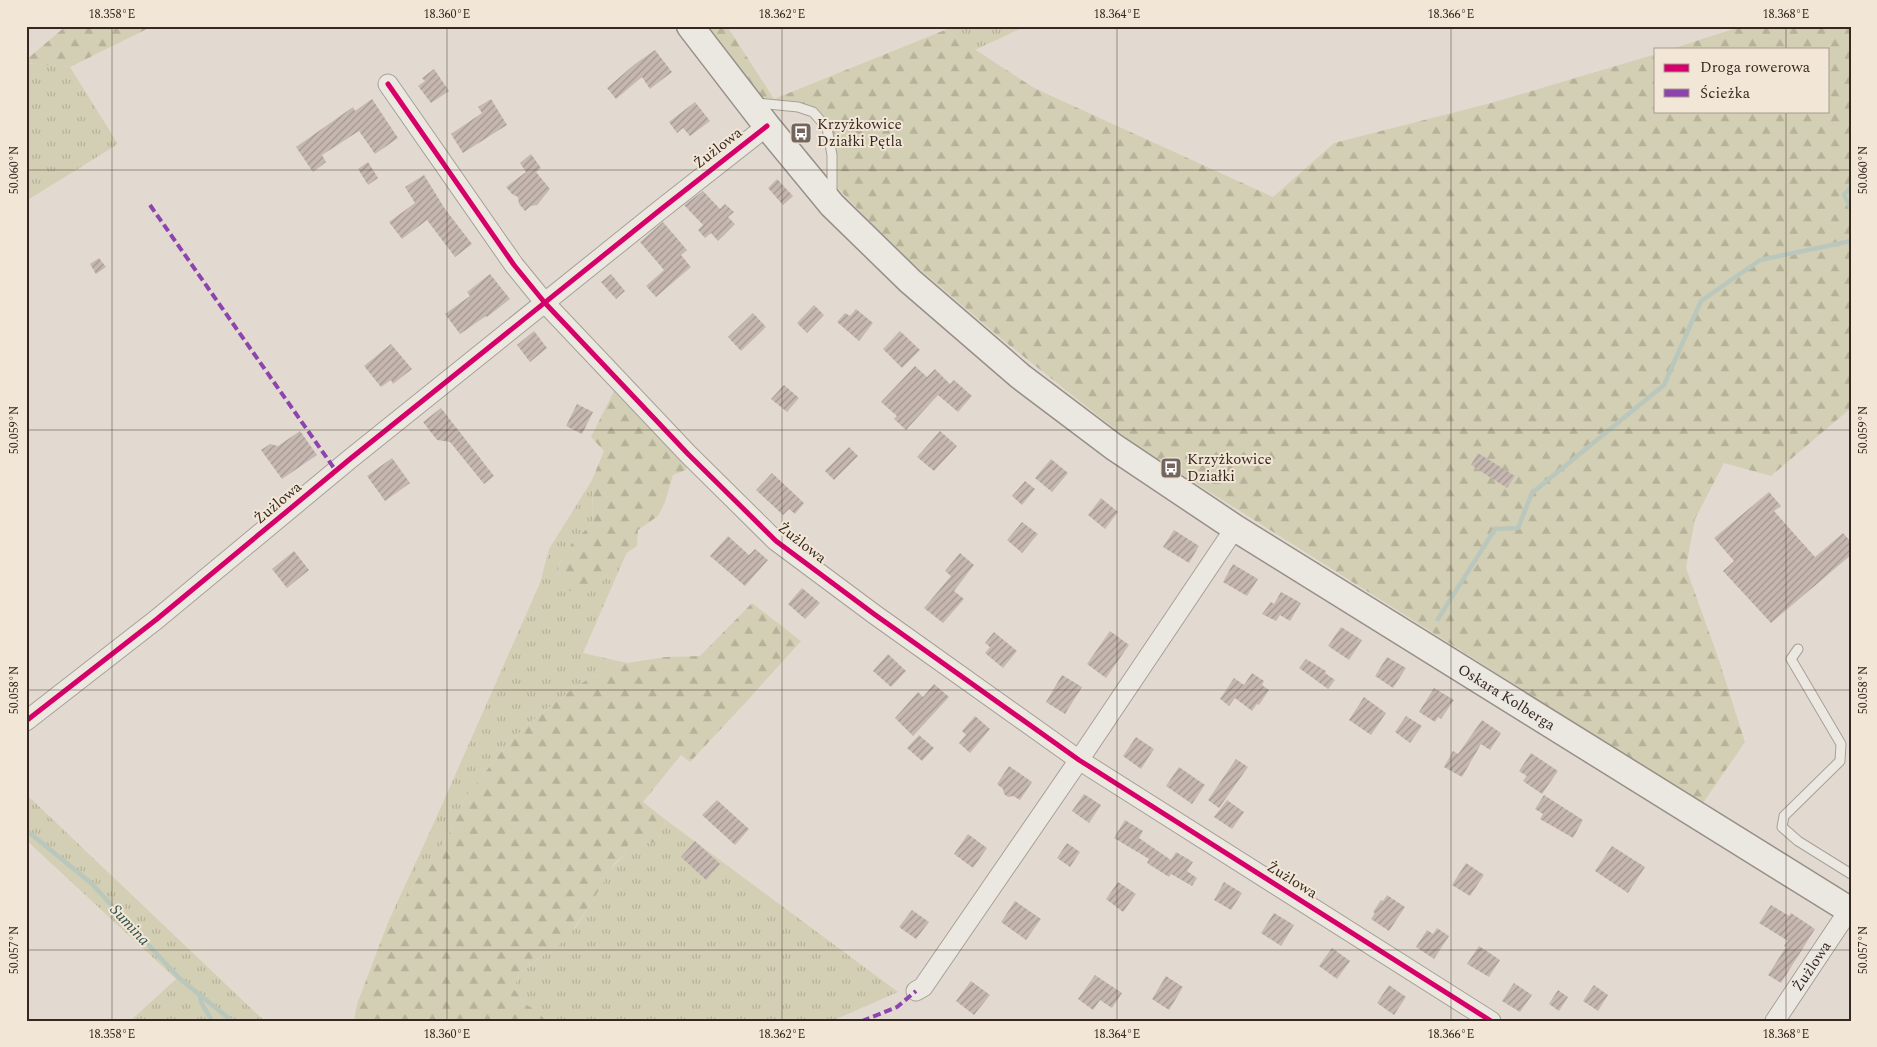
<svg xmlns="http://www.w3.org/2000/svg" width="1877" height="1047" viewBox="0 0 1877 1047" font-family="Spectral,serif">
<defs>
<pattern id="grass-tufts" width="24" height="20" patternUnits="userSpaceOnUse" patternTransform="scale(1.25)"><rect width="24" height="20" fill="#d3cfb4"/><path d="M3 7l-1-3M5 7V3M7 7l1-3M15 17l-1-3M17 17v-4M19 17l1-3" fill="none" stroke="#b6b29a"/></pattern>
<pattern id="forest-firs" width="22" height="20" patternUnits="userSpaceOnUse" patternTransform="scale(1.25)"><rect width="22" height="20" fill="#d3cfb4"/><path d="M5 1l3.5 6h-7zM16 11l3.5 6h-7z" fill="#b6b29a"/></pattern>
<pattern id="building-hatch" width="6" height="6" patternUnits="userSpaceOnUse" patternTransform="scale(1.25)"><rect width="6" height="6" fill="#c6b8b1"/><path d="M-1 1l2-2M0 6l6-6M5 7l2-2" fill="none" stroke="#a29690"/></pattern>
</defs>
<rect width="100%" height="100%" fill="#e2dad0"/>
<g fill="url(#grass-tufts)">
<polygon points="954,26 1026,26 975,50 945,30"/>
<polygon points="26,63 70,67 118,144 26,201"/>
<path d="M 592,480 L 593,522 C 576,541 544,562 566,590 L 598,587 L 619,558 L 627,552 L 583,653 L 627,663 L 588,679 L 567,693 L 528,724 L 502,751 L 465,798 L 448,836 L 389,920 L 433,825 L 540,583 L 549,549 Z"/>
<polygon points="26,794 256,1013 265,1021 130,1021 176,979 26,840"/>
<polygon points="666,820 898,992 832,1021 546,1021 525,1004 514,989 519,973 549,951 575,928 590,905 610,870 625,854 630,838 640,842 657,843"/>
</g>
<g fill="url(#forest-firs)">
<polygon points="66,26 153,26 70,67 26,63 26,60"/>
<polygon points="702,26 727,26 774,99 945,30 1034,88 1273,197 1334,143 1491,103 1656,54 1656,111 1828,111 1828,49 1671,49 1743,26 1851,26 1851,408 1771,476 1724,463 1695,519 1686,568 1719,660 1745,742 1703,803 1135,445 1004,341 895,248 833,183 827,128 812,112 759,103"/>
<path d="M 616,387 L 687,458 L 686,470 L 673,475 L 665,502 L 658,516 L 638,530 L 637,546 L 619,558 L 598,587 L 586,594 L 566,590 C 544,562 576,541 593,522 L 592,480 L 604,451 L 591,437 Z"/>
<polygon points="752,603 801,641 747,701 690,762 681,755 643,802 666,820 657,843 640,842 630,839 625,854 614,864 590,905 570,934 558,946 543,955 519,973 514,989 525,1004 537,1011 546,1021 354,1021 357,1004 389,920 448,836 465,798 502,751 528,724 567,693 588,679 627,663 666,657 700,656"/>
</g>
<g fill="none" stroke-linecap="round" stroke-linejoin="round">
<g stroke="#bac7bd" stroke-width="4.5">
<polyline points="1851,187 1844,195 1851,209"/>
<polyline points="1438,619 1495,529 1518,528 1532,493 1664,385 1701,301 1760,260 1851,241"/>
<polyline points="26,830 91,883 179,978 232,1021"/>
<polyline points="200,996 201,1002 212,1021"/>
</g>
</g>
<g fill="url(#building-hatch)">
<polygon points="655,50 672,72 650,89 642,77 616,99 607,88 635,64"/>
<polygon points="434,69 449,91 431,103 418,86 425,81 422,78"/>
<polygon points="372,99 398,138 375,154 359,131 322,155 326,162 313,172 296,147 353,107 355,111"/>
<polygon points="491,99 507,125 463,153 451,134 482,113 478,107"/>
<polygon points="695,102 710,121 690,136 683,128 677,133 669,122"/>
<polygon points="531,154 541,168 536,172 550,189 537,205 531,206 525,211 519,204 518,197 512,194 506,187 526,172 520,163"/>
<polygon points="368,162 378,178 368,185 358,169"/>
<polygon points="424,175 445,209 472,244 455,257 427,220 402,239 389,222 415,203 405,187"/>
<polygon points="777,179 793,196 783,205 768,188"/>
<polygon points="703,191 720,209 725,204 734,212 728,217 735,224 718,241 711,233 705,238 698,230 703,225 684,205"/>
<polygon points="663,222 687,250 681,255 691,267 656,297 646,286 664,270 640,242"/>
<polygon points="99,258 106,267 96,274 90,264"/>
<polygon points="490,274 510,299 487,317 486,316 460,334 445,314 470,296 467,292"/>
<polygon points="611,274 625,291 616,299 601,282"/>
<polygon points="814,305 824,315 807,333 797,323"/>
<polygon points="856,309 873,323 859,341 837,322 845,313 850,316"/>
<polygon points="753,313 766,327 741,351 728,337"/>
<polygon points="534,331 547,348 530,362 517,345"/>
<polygon points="900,331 920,350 902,368 883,349"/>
<polygon points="391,344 412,369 393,384 391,380 381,387 364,366"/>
<polygon points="915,366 927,377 935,369 950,384 954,380 972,396 958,412 938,395 906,430 894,419 897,416 881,402"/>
<polygon points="784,385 799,398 787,412 771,399"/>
<polygon points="577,404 593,412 582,434 566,426"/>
<polygon points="441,408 494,476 484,484 450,442 437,440 423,422"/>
<polygon points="300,431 317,455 282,479 261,450 270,444 278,446"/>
<polygon points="940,431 957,446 934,471 917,457"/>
<polygon points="849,447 858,456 834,480 825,471"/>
<polygon points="1478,453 1515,476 1507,488 1471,465"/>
<polygon points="392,458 410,483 385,501 367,476"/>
<polygon points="1051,459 1068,473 1052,492 1035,478"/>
<polygon points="772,473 804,503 795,514 789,509 783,515 756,490"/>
<polygon points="1025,481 1035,489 1022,505 1012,496"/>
<polygon points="1769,492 1781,506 1774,511 1815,557 1843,533 1851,542 1851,555 1771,623 1723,571 1734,561 1714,538"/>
<polygon points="1101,498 1118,512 1105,529 1088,515"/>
<polygon points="1022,522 1038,534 1022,553 1007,540"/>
<polygon points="1174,530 1199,546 1189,563 1163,547"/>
<polygon points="728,536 749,555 755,549 768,560 745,586 710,556"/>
<polygon points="294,551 309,570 287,588 272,569"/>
<polygon points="960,553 974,565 954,591 964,599 943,623 924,608 951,576 945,571"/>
<polygon points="1233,564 1258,579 1247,596 1223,582"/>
<polygon points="802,588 820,603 805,619 788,604"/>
<polygon points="1281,592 1301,603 1290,621 1280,615 1276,621 1262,614 1271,602 1274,604"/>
<polygon points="1341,627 1362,640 1349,660 1328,646"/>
<polygon points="1110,631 1129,645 1106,678 1087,664"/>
<polygon points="994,632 1017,651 1003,668 985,653 990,647 985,643"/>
<polygon points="888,654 906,671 891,687 873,671"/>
<polygon points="1387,657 1406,668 1393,688 1375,676"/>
<polygon points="1306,659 1326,671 1325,673 1335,680 1328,689 1299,668"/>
<polygon points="1252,673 1264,681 1262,685 1269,690 1259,705 1257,704 1252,711 1235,698 1229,706 1220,699 1234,678 1244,685"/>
<polygon points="1062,675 1082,687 1065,714 1046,702"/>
<polygon points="934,684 949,697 913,736 895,718 918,692 923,697"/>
<polygon points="1434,688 1454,700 1441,719 1438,717 1435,722 1419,712"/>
<polygon points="1364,697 1386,713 1371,735 1349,720"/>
<polygon points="975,716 990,729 970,753 959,743 966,735 962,731"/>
<polygon points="1406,716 1422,726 1410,743 1395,732"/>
<polygon points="1482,720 1501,733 1490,750 1481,744 1462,777 1444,767 1453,751 1458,754"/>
<polygon points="919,735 934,748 922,761 907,748"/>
<polygon points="1136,737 1154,749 1141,769 1123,756"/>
<polygon points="1531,753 1558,771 1542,794 1523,781 1527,776 1519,771"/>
<polygon points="1236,759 1248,767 1219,808 1208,800"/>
<polygon points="1009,766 1032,782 1020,800 1013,796 1008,797 1004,794 1003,789 997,784"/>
<polygon points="1179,767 1205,785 1192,804 1166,786"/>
<polygon points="1084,794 1101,805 1089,823 1072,811"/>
<polygon points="1544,795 1583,820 1573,838 1540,819 1543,814 1535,809"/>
<polygon points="717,800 749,829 735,845 702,815"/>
<polygon points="1227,800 1244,812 1232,829 1214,817"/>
<polygon points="1125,820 1143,831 1139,838 1171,860 1176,852 1193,862 1187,871 1197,878 1192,886 1171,874 1169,877 1147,863 1149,859 1114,838"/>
<polygon points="968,834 987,848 973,868 954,854"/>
<polygon points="695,841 720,864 706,880 681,857"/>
<polygon points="1067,843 1080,852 1070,867 1057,858"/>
<polygon points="1612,846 1645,867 1628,893 1595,871"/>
<polygon points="1466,863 1484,875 1470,896 1452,885"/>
<polygon points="1118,882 1136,894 1123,912 1106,899"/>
<polygon points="1224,882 1242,893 1231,910 1214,900"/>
<polygon points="1387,895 1405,907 1389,931 1371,919 1375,913 1373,912 1381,900 1383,901"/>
<polygon points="1015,901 1041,919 1026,940 1001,922"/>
<polygon points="1771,905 1789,916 1791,913 1815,929 1781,983 1768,975 1786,947 1784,946 1788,941 1759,923"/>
<polygon points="912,910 929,922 916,939 899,927"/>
<polygon points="1274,913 1294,925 1281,946 1261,933"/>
<polygon points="1437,928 1449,936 1434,959 1416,947 1427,930 1433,934"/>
<polygon points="1479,946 1500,960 1489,977 1467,964"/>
<polygon points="1332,948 1350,961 1337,979 1319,966"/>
<polygon points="1095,975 1122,993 1112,1008 1100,1000 1093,1010 1078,999"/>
<polygon points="1166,976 1183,987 1169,1010 1152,999"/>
<polygon points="971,981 990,995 974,1015 956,1001"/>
<polygon points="1514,983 1532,995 1520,1012 1502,1001"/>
<polygon points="1389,985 1406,997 1394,1015 1377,1003"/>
<polygon points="1594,985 1608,995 1598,1011 1583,1001"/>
<polygon points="1558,990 1568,997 1559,1011 1549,1004"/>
</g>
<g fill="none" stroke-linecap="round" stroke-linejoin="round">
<g stroke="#a8a098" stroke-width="11">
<g id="lane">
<polyline points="756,103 798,107 813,112 827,128 832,155 832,197"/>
<polyline points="1798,649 1791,659 1841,744 1840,761 1784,816 1782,827 1798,841 1851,874"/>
</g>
</g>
<g stroke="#a8a098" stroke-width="21">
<g id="street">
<polyline points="388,84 514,265 545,303 688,454 776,541 874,614 1079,760 1491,1021"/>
<polyline points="26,721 157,619 350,459 660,210 767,126"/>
<polyline points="916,991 923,987 1079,760 1235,528"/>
<path id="s1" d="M 1775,1021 L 1849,910"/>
</g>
</g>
<g stroke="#978f88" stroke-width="29">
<g id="secondary">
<path id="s2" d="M 690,26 L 767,126 L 832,205 L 910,281 L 1020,376 L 1114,447 L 1235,528 L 1851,911"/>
</g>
</g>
<use href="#lane" stroke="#ebe7e1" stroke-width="9"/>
<use href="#street" stroke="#ebe7e1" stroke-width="19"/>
<use href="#secondary" stroke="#ebe7e1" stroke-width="26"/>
<g stroke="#8e44ad" stroke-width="4" stroke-dasharray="8 4" stroke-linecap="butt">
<polyline points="150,205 336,471"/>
<polyline points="862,1021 897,1007 916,991"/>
</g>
<g stroke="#f2e6d7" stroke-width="8">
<g id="cycleway">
<polyline points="388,84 514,265 545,303 688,454 776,541 874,614 1079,760 1491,1021"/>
<polyline points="26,721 157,619 350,459 660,210 767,126"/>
</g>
</g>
<use href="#cycleway" stroke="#d6006c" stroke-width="5"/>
</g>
<path fill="none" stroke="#362821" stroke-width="1" stroke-opacity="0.45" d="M 112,26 L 112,1021M 447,26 L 447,1021M 782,26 L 782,1021M 1117,26 L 1117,1021M 1451,26 L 1451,1021M 1786,26 L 1786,49M 1786,111 L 1786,1021M 26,170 L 1851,170M 26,430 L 1851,430M 26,690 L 1851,690M 26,950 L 1851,950"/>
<defs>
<g id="bus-square" transform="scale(1.125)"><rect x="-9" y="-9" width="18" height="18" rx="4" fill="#72665e" stroke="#f2e6d7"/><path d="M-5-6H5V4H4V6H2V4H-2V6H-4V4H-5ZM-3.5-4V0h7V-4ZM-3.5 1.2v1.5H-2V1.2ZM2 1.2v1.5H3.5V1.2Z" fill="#fff"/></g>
</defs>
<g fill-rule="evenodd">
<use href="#bus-square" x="801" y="133"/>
<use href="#bus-square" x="1171" y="468"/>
</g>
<g text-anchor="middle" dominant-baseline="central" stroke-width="4" stroke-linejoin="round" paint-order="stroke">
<g font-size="15" fill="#362821" stroke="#f2e6d7" text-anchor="start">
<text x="817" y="124">Krzyżkowice<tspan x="817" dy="17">Działki Pętla</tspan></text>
<text x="1187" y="459">Krzyżkowice<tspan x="1187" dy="17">Działki</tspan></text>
</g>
<g font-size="15" fill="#362821" stroke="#f2e6d7">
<text transform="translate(718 148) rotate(-38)">Żużlowa</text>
<text transform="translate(278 503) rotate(-40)">Żużlowa</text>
<text transform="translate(802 543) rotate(38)">Żużlowa</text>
<text stroke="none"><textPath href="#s2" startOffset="1066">Oskara Kolberga</textPath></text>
<text transform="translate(1292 880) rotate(32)">Żużlowa</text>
<text stroke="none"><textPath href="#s1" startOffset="66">Żużlowa</textPath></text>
</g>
<g font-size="16" font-style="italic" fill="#32544d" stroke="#f2e6d7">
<text transform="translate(130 925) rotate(47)">Sumina</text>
</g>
</g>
<rect width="1877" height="1047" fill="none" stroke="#f2e6d7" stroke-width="55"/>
<rect x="1654" y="48" width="175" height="65" fill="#f2e6d7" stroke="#a79a8e"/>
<rect x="1664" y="64" width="25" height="8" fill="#d6006c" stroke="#a79a8e"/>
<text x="1700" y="72" font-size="15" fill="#362821">Droga rowerowa</text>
<rect x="1664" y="89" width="25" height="8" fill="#8e44ad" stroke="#a79a8e"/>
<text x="1700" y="98" font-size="15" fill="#362821">Ścieżka</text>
<rect x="28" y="28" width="1822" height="992" fill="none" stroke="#362821" stroke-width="2"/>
<g font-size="12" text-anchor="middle" fill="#362821">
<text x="112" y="18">18.358°E</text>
<text x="447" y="18">18.360°E</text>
<text x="782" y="18">18.362°E</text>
<text x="1117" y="18">18.364°E</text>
<text x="1451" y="18">18.366°E</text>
<text x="1786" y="18">18.368°E</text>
<text transform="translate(14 170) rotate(-90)" y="4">50.060°N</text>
<text transform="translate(1863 170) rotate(-90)" y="4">50.060°N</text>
<text transform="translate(14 430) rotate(-90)" y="4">50.059°N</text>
<text transform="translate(1863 430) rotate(-90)" y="4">50.059°N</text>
<text transform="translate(14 690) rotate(-90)" y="4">50.058°N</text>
<text transform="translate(1863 690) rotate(-90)" y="4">50.058°N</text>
<text transform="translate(14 950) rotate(-90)" y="4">50.057°N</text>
<text transform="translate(1863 950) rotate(-90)" y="4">50.057°N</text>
<text x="112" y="1038">18.358°E</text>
<text x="447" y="1038">18.360°E</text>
<text x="782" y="1038">18.362°E</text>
<text x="1117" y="1038">18.364°E</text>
<text x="1451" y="1038">18.366°E</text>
<text x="1786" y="1038">18.368°E</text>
</g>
</svg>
